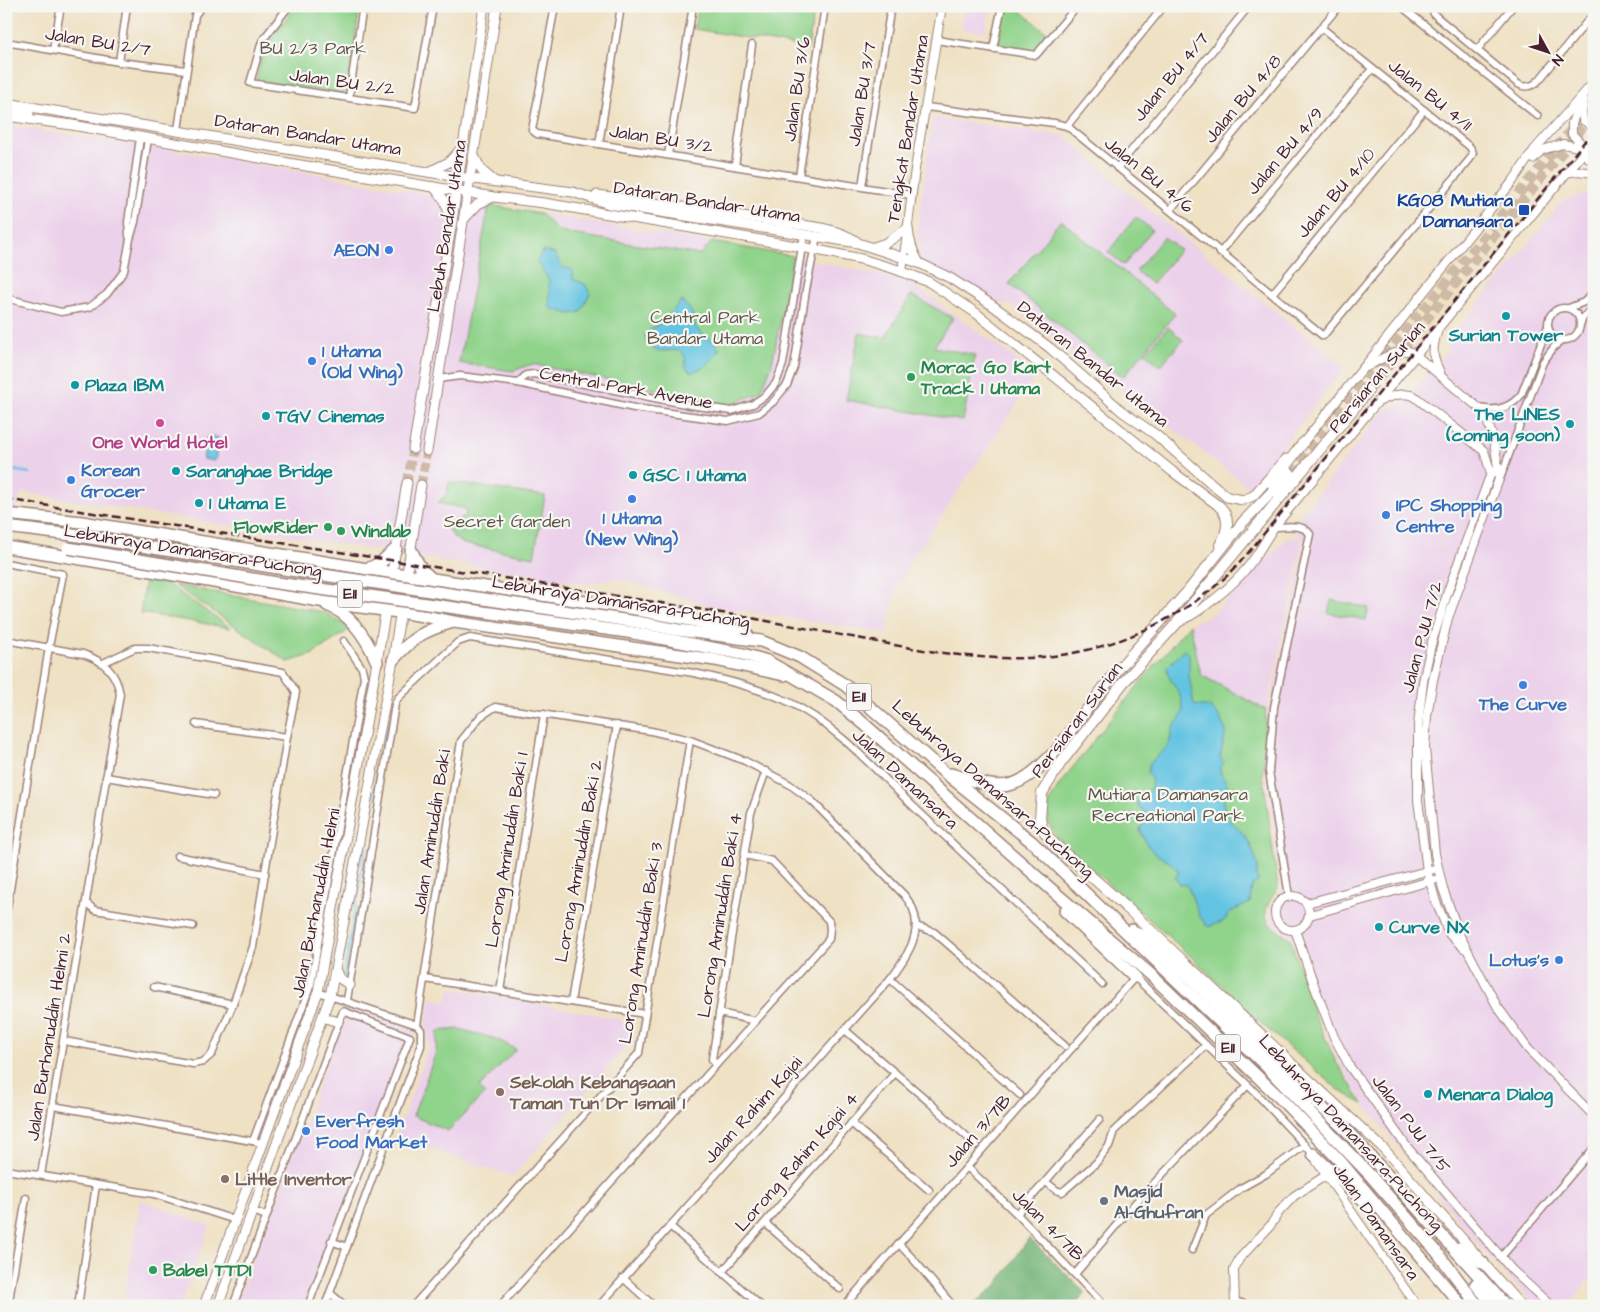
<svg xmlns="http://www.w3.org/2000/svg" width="1600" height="1312" viewBox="0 0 1600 1312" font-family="'Architects Daughter',sans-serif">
<rect width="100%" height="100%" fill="#f6f6f2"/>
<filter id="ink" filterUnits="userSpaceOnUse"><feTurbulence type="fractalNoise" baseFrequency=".02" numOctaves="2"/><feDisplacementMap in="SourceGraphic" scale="10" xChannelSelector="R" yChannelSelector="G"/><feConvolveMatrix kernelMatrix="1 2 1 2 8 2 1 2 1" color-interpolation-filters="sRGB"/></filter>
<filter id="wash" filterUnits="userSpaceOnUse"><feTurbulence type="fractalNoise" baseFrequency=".0096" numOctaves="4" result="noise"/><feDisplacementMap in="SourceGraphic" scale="20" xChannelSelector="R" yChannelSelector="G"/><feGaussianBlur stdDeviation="1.12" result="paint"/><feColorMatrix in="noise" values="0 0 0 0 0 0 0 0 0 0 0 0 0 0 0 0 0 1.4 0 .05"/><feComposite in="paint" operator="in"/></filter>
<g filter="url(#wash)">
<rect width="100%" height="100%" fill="#efe1c3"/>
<g fill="#ecd1ea">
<polygon points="964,6 991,6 985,32 964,29 961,27"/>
<polygon points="933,118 1064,136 1126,191 1345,367 1253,484 1246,485 1014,307 996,301 921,261 917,234"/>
<polygon points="6,125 236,160 489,205 793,256 909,282 1037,374 911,561 895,591 887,633 716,607 615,578 586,584 22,492 12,523 6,522"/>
<polygon points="1587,194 1594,200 1594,1274 1568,1306 1537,1306 1511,1281 1478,1244 1367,1108 1340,1065 1330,1042 1319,1015 1292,937 1277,927 1270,919 1270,908 1275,898 1282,889 1266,774 1268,712 1305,547 1303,540 1297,533 1288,532 1384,410 1402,403 1448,351 1448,341 1564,200"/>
<polygon points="1288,538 1300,538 1302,547 1266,710 1200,675 1190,624 1214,613"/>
<polygon points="451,988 620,1019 629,1030 627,1045 512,1177 396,1136 429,1047 426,1017 431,998 447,1001"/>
<polygon points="349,1004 415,1031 311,1306 236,1306"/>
<polygon points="140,1200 210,1226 180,1306 123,1306"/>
</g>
<g fill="#90d38b" stroke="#6d795b">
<polygon points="296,6 360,6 347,95 256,81 264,46"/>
<polygon points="698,6 815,6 808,48 694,29"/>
<polygon points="1006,6 1015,6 1050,35 1037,52 998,44"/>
<polygon points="489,205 541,214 559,232 700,255 712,242 793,256 772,364 761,392 729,405 532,364 513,371 459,363"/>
<polygon points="1136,217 1152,230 1124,265 1108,252"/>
<polygon points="1061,220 1175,314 1123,377 1009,284"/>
<polygon points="1164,237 1180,250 1152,284 1136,271"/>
<polygon points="911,295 953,318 934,347 975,355 963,421 846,400 859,333 885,338"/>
<polygon points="1168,327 1183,340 1160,366 1145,353"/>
<polygon points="449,482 545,496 534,557 464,544 454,538 447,527 466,515 466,509 438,503 447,493"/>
<polygon points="145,581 167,584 231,628 140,613"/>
<polygon points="174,585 324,612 339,621 349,630 311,655 288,662"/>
<polygon points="1331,600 1369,608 1366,620 1328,613"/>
<path d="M 1190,624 L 1201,675 L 1266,710 L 1263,774 L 1278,889 C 1258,914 1263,923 1290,938 L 1315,1016 L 1336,1062 L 1363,1104 L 1339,1090 L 1263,1025 L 1186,952 L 1061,842 C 1053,832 1045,822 1048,808 C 1052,791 1071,770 1081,757 C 1116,711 1153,668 1190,624 Z"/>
<polygon points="459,1029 496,1039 516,1049 479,1088 485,1093 448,1131 413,1116 436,1052 438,1031"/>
</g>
<polygon fill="#74b577" stroke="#5f6a51" points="1029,1238 1086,1293 1074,1306 971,1306 996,1286"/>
<g fill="#63c4e2" stroke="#567286">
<polygon points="543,251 555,254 562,267 573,270 573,279 585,284 590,293 581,312 570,314 550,308 549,280 537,262"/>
<path d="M 681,301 C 691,308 694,316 695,327 C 702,336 715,340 719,349 C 713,361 705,368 692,372 L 686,368 C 687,341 669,354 657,350 C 653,348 649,345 646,343 L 645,334 L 667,318 Z"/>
<polygon points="207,436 219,438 215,461 203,459"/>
<path d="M 1184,650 L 1189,654 L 1189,676 L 1194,705 L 1210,707 L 1219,716 L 1226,731 L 1220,758 L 1224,763 L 1220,767 L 1221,775 C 1235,789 1219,795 1225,811 C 1228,821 1238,828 1245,836 C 1251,844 1256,858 1258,868 L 1256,876 L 1259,881 L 1252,886 L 1250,903 L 1230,912 L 1224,921 L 1208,927 L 1200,917 L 1187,885 L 1179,884 L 1175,877 L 1179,874 C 1175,862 1163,860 1155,853 C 1147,847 1143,838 1140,829 L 1143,825 L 1144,811 L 1138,806 L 1137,801 C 1147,795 1158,784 1147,772 C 1149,769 1149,764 1151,762 C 1154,758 1163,753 1168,745 C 1172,740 1170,733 1174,727 C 1181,715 1186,715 1181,699 C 1178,686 1169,684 1167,667 Z"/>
</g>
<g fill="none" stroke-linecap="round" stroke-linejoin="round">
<g stroke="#63c4e2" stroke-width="2.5">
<polyline points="6,469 30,473"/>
<polyline points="344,977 387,718"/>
</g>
</g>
</g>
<g filter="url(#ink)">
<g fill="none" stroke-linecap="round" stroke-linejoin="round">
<g stroke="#cebaa5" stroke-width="9" stroke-dasharray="9 4.5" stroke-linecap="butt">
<polyline points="407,483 413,449"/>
<polyline points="421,485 427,451"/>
</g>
<g stroke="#cebaa5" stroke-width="10" stroke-dasharray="10 5" stroke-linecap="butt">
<polyline points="1368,391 1594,113"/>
<polyline points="1290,473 1594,102"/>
</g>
<g stroke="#9c8077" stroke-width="9">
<g id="minor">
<polyline points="289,6 262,41 250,83 415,108 433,6"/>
<polyline points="555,6 532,130 537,134 911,195"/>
<polyline points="1401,6 1538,116"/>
<path d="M 1431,6 L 1434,14 L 1438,18 L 1518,84 C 1526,89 1534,86 1540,79 L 1594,13"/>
<polyline points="936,40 1036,55 1077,6"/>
<polyline points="6,42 119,62 186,70"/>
<polyline points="993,49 1002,6"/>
<polyline points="53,50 61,6"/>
<polyline points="1477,50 1513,6"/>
<polyline points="119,62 127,6"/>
<polyline points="349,97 363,6"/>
<polyline points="926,107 1054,123 1067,126 1323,336 1470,159 1473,153 1470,147 1322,28"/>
<polyline points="1067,126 1164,6"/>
<polyline points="178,130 195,15 202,6"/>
<polyline points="599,144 621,6"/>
<polyline points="668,155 693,6"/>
<polyline points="735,166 752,45"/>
<polyline points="1117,168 1249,6"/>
<polyline points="799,176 825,6"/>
<polyline points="862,186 891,6"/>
<polyline points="1170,210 1339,6"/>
<polyline points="129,236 128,222 140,138"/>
<polyline points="1220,253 1372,69"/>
<polyline points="1272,294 1424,110"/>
<polyline points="6,298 61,312 90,307 107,294 124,271 130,239 135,222 148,139"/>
<circle cx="1564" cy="324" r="16"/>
<polyline points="1569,308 1584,302 1594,292"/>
<polyline points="1581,323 1583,318 1594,306"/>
<polyline points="438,379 460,376 518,383 634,408 728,421 759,413 773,402 787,385 794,367 806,290 817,236"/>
<polyline points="518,383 526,375 534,374 690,405 732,411 753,404 766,395 776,383 783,364 804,234"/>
<path d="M 1479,408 C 1496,412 1510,408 1521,395 L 1548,326"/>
<polyline points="1500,479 1543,362 1554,347 1562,340"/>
<path d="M 1274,527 C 1286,527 1302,523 1310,534 L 1274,707 L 1269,771 L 1289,896"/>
<polyline points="6,563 63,574 49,647 6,914"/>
<path d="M 6,640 L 83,654 C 104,661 116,672 120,694 L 41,1175"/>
<polyline points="196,724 287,737"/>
<polyline points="106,777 214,795"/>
<polyline points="177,856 265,874"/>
<polyline points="86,903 95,910 193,926"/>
<polyline points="916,926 934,932 1065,1046"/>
<polyline points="425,979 645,1014"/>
<polyline points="890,979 1020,1095"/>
<polyline points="154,987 233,1004"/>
<polyline points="500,991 544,714"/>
<polyline points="318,992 417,1025"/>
<path d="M 347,1000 L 395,704 L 398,698 L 458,642 L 470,638 L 694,673 C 726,680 759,688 789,702 C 839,727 876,771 916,809 C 978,868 1040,926 1102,984"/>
<polyline points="571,1002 617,725"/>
<polyline points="719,1013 756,1021"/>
<polyline points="845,1030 928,1101 976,1145"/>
<polyline points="64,1041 193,1064 203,1062 212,1054 233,1004 253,947 287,737 296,692 283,672 148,648 135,648 103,663"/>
<polyline points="716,1065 712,1059 751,813 766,771"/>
<polyline points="53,1106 263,1143"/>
<polyline points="851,1123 929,1190"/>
<polyline points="253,1141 311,984 364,677 362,668 344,641"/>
<polyline points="967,1167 1017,1214 1105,1306"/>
<polyline points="6,1170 154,1194 235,1220"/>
<polyline points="1046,1182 1056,1190 1062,1192 1066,1189 1096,1163 1109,1146 1114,1131 1206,1045"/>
<polyline points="253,1211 266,1216"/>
<polyline points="1017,1214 1100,1119"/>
<polyline points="765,1223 840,1289"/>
<polyline points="670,1226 761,1306"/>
<polyline points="331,1241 347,1247"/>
<polyline points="899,1244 914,1260 953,1306"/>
<polyline points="1192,1250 1206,1215 1241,1188 1266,1174 1305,1145"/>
<polyline points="1501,1257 1594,1148"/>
<polyline points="722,1272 895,1073"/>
<polyline points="1075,1274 1136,1202 1248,1085"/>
<polyline points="623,1278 654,1306"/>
<polyline points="330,1293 345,1306"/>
<polyline points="1234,1302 1242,1303 1245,1306"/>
<polyline points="8,1306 26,1198"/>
<polyline points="78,1306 96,1185"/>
<polyline points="233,1306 343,1011 410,1037 308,1306"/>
<path d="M 325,1306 L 421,1046 L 421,1030 L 417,1025 L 461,741 L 480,717 L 495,707 L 651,731 L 690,740 L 745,761 L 789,784 L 812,801 L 904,895 C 907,899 911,904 913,909 C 923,935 905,959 890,979 L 599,1306"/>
<polyline points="413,1306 639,1053 690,740"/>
<polyline points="500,1306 829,939 830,929 829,921 772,861 745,855"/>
<polyline points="844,1306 1135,977 1254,1091 1313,1154"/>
</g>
</g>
<g stroke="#9c8077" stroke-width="10">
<g id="tertiary">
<polyline points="1581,99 1572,123 1572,134 1586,149 1588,158 1594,163"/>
<polyline points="1584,100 1582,112 1583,120 1590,125 1594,125"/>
<polyline points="1533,159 1542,150 1563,144 1594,150"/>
<polyline points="1566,173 1578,171 1594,173"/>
<polyline points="902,272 915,169 942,6"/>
<path d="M 1437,333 C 1432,348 1432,358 1440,372"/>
<path d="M 1362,369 C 1377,362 1397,347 1412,352 L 1479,408 C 1494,427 1497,456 1499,479 L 1448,618 L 1433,680 L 1427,716 L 1425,748 L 1435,854 L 1443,889 L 1460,936 L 1497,1006 L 1528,1049 L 1594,1116"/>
<path d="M 1378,402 C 1390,397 1401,391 1414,396 L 1484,451 L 1491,473 L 1449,588 L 1431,645 L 1423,682 L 1418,725 L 1418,800 L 1427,871 L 1436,902 L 1450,935 L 1464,948"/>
<polyline points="1303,443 1513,181 1534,150 1594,82"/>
<path d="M 1180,622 C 1201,611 1232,587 1246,569 C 1257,556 1265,541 1274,527 L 1594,140"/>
<circle cx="1292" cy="913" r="17"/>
<polyline points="1307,903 1438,868"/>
<polyline points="1310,915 1434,880"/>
<polyline points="1295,930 1314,985 1334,1037 1350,1067 1407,1147 1512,1270 1551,1306"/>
<polyline points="1317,1162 1417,1306"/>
<polyline points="1235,1306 1234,1270 1239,1259 1270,1226 1279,1212 1294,1196 1325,1176"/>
</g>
</g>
<g stroke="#9c8077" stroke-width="11">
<g id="secondary">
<polyline points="6,103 458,177 573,192 609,204 858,243 919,263 950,278 992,305 1050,348 1123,412 1156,435 1227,497 1243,500 1253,496 1286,459"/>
<polyline points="6,110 29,113"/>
<polyline points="6,116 72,125 288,163 494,197 544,203 802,247 861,259 895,269 929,282 976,313 1173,472 1219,506"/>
<polyline points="474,156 482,171 494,181"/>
<polyline points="429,172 449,162 462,148"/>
<polyline points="434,187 445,201 451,219"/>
<path d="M 597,195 C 656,203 716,212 775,221 C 801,226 834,226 856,241"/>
<polyline points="465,218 478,204 491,198"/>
<path d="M 874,247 L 886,243 L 908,228 C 909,242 912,251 919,263"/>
<polyline points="413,449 452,221 484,6"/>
<polyline points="427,451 497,6"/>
<polyline points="336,971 339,978 350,985"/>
<polyline points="323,1017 338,1022"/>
<polyline points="1289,1061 1384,1149 1521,1306"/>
<polyline points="204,1306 318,992 377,662 407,483"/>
<polyline points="218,1306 330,996 393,660 421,485"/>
</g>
</g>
<g stroke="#9c8077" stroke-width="12">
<g id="primary">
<polyline points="1272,484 1303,443"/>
<path d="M 1219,506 C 1231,516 1228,532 1220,545"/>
<polyline points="1052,755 1114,674 1188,591 1243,522 1290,473"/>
<polyline points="1289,1061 1126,907 1052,842 1042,828 1040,818 1042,793 1060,764 1123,683 1176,624 1368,391"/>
</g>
</g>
<g stroke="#9c8077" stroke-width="14">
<g id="motorway">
<polyline points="6,514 82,522 367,569 638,610 728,627 748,636"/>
<polyline points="6,527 72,535"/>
<path d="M 6,547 C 107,562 208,581 308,599 C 357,608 406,611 454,622 L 715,660 L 784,675"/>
<polyline points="411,550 421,569 432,579"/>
<polyline points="367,569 380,563 396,549"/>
<path d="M 327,605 C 351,614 367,639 377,662"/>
<polyline points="637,622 678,630 761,641 800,657 845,685 944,772 1032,842 1265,1065 1369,1174 1437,1252 1478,1306"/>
<polyline points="634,633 743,654 767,661 836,701 863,723 1052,890 1150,974 1281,1099 1341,1162 1462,1306"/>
<path d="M 393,660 C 413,637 423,631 453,622"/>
<path d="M 951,774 C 1002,790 1012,795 1052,755"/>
<polyline points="1065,911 1135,977"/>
<polyline points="1132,930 1146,938 1193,981 1226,1013 1283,1071 1348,1132 1506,1306"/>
<polyline points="1313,1154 1357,1195 1373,1207"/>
<polyline points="1458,1248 1483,1263"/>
<polyline points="1476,1284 1494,1306"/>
</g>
</g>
<use href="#minor" stroke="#fff" stroke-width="6"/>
<use href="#tertiary" stroke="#fff" stroke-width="8"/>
<use href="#secondary" stroke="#fff" stroke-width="9"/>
<use href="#primary" stroke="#fff" stroke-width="10"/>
<use href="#motorway" stroke="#fff" stroke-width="11"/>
<path stroke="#4a1f2b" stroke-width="2.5" stroke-dasharray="8 4" stroke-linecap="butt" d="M 6,499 C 241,537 475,573 710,611 C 765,620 819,631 873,641 C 942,654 1008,666 1078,652 C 1134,640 1188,613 1230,573 C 1245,558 1259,539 1273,523 L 1594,130"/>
<g stroke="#9c8077" stroke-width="14" stroke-linecap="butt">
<g id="motorway-bridge">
<polyline points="72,535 290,570 637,622"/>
<polyline points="68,548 277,583 634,633"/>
</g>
</g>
<use href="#motorway-bridge" stroke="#fff" stroke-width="11"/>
</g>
</g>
<rect fill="#1a4fb4" stroke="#f6f6f2" stroke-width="2" x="1518" y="204" width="12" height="12" rx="2.5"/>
<g fill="#3f7fe0" stroke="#f6f6f2" stroke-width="2">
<circle cx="389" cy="250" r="5"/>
<circle cx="312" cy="361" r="5"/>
<circle cx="71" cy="480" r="5"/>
<circle cx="632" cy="499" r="5"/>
<circle cx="1386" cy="515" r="5"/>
<circle cx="1523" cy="685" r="5"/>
<circle cx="1559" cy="960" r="5"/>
<circle cx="306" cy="1131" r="5"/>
</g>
<g fill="#0f9aa8" stroke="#f6f6f2" stroke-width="2">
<circle cx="1506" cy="316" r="5"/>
<circle cx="75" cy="385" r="5"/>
<circle cx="266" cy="416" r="5"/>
<circle cx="1570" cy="424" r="5"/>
<circle cx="176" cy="471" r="5"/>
<circle cx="633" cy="475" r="5"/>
<circle cx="199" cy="503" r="5"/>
<circle cx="1379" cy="927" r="5"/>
<circle cx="1428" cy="1094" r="5"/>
</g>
<g fill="#2e9e5b" stroke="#f6f6f2" stroke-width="2">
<circle cx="911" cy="377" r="5"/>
<circle cx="328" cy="527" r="5"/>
<circle cx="341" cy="531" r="5"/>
<circle cx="153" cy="1270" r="5"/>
</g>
<circle fill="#d1479c" stroke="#f6f6f2" stroke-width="2" cx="160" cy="423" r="5"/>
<g fill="#8d6e63" stroke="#f6f6f2" stroke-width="2">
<circle cx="500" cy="1092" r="5"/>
<circle cx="225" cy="1179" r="5"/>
</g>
<circle fill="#6b7280" stroke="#f6f6f2" stroke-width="2" cx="1104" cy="1201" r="5"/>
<g text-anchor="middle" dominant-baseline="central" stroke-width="4.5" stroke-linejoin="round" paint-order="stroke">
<g fill="#f6f6f2" stroke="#7e6067" stroke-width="1">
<rect x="337.5" y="580.5" width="25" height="27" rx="4"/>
<rect x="846.5" y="683.5" width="25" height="27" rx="4"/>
<rect x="1215.5" y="1034.5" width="25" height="27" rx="4"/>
</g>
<g font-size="16" font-weight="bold" fill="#4a1f2b">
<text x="350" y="594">E11</text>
<text x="859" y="697">E11</text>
<text x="1228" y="1048">E11</text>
</g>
<g font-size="18" fill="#4a1f2b" stroke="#f6f6f2">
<text transform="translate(98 42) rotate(9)">Jalan BU 2/7</text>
<text transform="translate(1171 77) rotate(-51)">Jalan BU 4/7</text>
<text transform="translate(342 82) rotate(8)">Jalan BU 2/2</text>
<text transform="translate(797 89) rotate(-82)">Jalan BU 3/6</text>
<text transform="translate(862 94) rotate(-81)">Jalan BU 3/7</text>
<text transform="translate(1430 95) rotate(39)">Jalan BU 4/11</text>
<text transform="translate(1243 99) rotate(-50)">Jalan BU 4/8</text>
<text transform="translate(908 129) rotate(-81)">Tengkat Bandar Utama</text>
<text transform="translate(308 135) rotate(9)">Dataran Bandar Utama</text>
<text transform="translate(661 139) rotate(9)">Jalan BU 3/2</text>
<text transform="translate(1285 151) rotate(-50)">Jalan BU 4/9</text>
<text transform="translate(1149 175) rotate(39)">Jalan BU 4/6</text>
<text transform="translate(1336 193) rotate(-50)">Jalan BU 4/10</text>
<text transform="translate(707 202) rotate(9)">Dataran Bandar Utama</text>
<text transform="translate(447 226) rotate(-81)">Lebuh Bandar Utama</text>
<text transform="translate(1093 364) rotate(39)">Dataran Bandar Utama</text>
<text transform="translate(1377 377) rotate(-50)">Persiaran Surian</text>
<text transform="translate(626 388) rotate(10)">Central Park Avenue</text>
<text transform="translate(193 551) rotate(9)">Lebuhraya Damansara–Puchong</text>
<text transform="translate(621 602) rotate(9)">Lebuhraya Damansara–Puchong</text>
<text transform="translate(1422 637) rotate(-75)">Jalan PJU 7/2</text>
<text transform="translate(1077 720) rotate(-53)">Persiaran Surian</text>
<text transform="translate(905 779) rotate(43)">Jalan Damansara</text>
<text transform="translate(993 789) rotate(41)">Lebuhraya Damansara–Puchong</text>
<text transform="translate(432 832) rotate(-81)">Jalan Aminuddin Baki</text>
<text transform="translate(507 850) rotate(-81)">Lorong Aminuddin Baki 1</text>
<text transform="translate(579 861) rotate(-80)">Lorong Aminuddin Baki 2</text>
<text transform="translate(316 903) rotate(-79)">Jalan Burhanuddin Helmi</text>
<text transform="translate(720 915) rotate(-81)">Lorong Aminuddin Baki 4</text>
<text transform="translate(641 943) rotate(-81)">Lorong Aminuddin Baki 3</text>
<text transform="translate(49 1037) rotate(-81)">Jalan Burhanuddin Helmi 2</text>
<text transform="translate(753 1110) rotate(-48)">Jalan Rahim Kajai</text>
<text transform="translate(1411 1124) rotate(53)">Jalan PJU 7/5</text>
<text transform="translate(978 1131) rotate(-49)">Jalan 3/71B</text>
<text transform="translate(1351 1133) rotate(47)">Lebuhraya Damansara–Puchong</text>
<text transform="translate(797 1162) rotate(-49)">Lorong Rahim Kajai 4</text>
<text transform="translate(1376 1222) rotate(55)">Jalan Damansara</text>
<text transform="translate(1048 1225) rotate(45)">Jalan 4/71B</text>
</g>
<g font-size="18" fill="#5f5548" stroke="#f6f6f2">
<text x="313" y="48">BU 2/3 Park</text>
<text x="705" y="317">Central Park<tspan x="705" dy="21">Bandar Utama</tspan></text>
<text x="507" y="521">Secret Garden</text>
<text x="1168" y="794">Mutiara Damansara<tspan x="1168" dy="21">Recreational Park</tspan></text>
</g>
<g font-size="18" font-weight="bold" fill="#164399" stroke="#f6f6f2" text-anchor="end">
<text x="1513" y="200">KG08 Mutiara<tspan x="1513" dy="21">Damansara</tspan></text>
</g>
<g font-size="18" font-weight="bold" fill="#366cbe" stroke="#f6f6f2" text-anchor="start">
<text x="379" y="250" text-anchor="end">AEON</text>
<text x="322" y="351">1 Utama<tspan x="322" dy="21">(Old Wing)</tspan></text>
<text x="81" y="470">Korean<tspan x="81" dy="21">Grocer</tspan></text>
<text x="1396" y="505">IPC Shopping<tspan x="1396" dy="21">Centre</tspan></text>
<text x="632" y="518" text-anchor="middle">1 Utama<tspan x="632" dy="21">(New Wing)</tspan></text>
<text x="1523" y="704" text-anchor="middle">The Curve</text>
<text x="1549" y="960" text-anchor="end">Lotus's</text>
<text x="316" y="1121">Everfresh<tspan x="316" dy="21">Food Market</tspan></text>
</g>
<g font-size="18" font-weight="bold" fill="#0d838f" stroke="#f6f6f2" text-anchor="start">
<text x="1506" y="335" text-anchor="middle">Surian Tower</text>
<text x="85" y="385">Plaza IBM</text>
<text x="1560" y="414" text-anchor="end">The LINES<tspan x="1560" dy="21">(coming soon)</tspan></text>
<text x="276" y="416">TGV Cinemas</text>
<text x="186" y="471">Saranghae Bridge</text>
<text x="643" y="475">GSC 1 Utama</text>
<text x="209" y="503">1 Utama E</text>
<text x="1389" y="927">Curve NX</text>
<text x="1438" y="1094">Menara Dialog</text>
</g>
<g font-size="18" font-weight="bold" fill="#27864d" stroke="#f6f6f2" text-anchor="start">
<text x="921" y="367">Morac Go Kart<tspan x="921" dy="21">Track 1 Utama</tspan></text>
<text x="318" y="527" text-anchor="end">FlowRider</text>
<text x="351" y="531">Windlab</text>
<text x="163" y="1270">Babel TTDI</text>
</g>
<g font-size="18" font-weight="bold" fill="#b23c85" stroke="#f6f6f2">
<text x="160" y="442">One World Hotel</text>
</g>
<g font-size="18" font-weight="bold" fill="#785e54" stroke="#f6f6f2" text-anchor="start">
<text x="510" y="1082">Sekolah Kebangsaan<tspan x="510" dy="21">Taman Tun Dr Ismail 1</tspan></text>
<text x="235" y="1179">Little Inventor</text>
</g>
<g font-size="18" font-weight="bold" fill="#5b616d" stroke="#f6f6f2" text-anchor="start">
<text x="1114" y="1191">Masjid<tspan x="1114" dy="21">Al-Ghufran</tspan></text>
</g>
</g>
<rect width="1600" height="1312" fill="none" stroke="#f6f6f2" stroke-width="25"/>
<g transform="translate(1548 52) rotate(130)" stroke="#f6f6f2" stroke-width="4" paint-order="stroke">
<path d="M0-4L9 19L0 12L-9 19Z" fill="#4a1f2b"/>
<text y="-8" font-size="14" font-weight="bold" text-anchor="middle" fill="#4a1f2b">N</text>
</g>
</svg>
